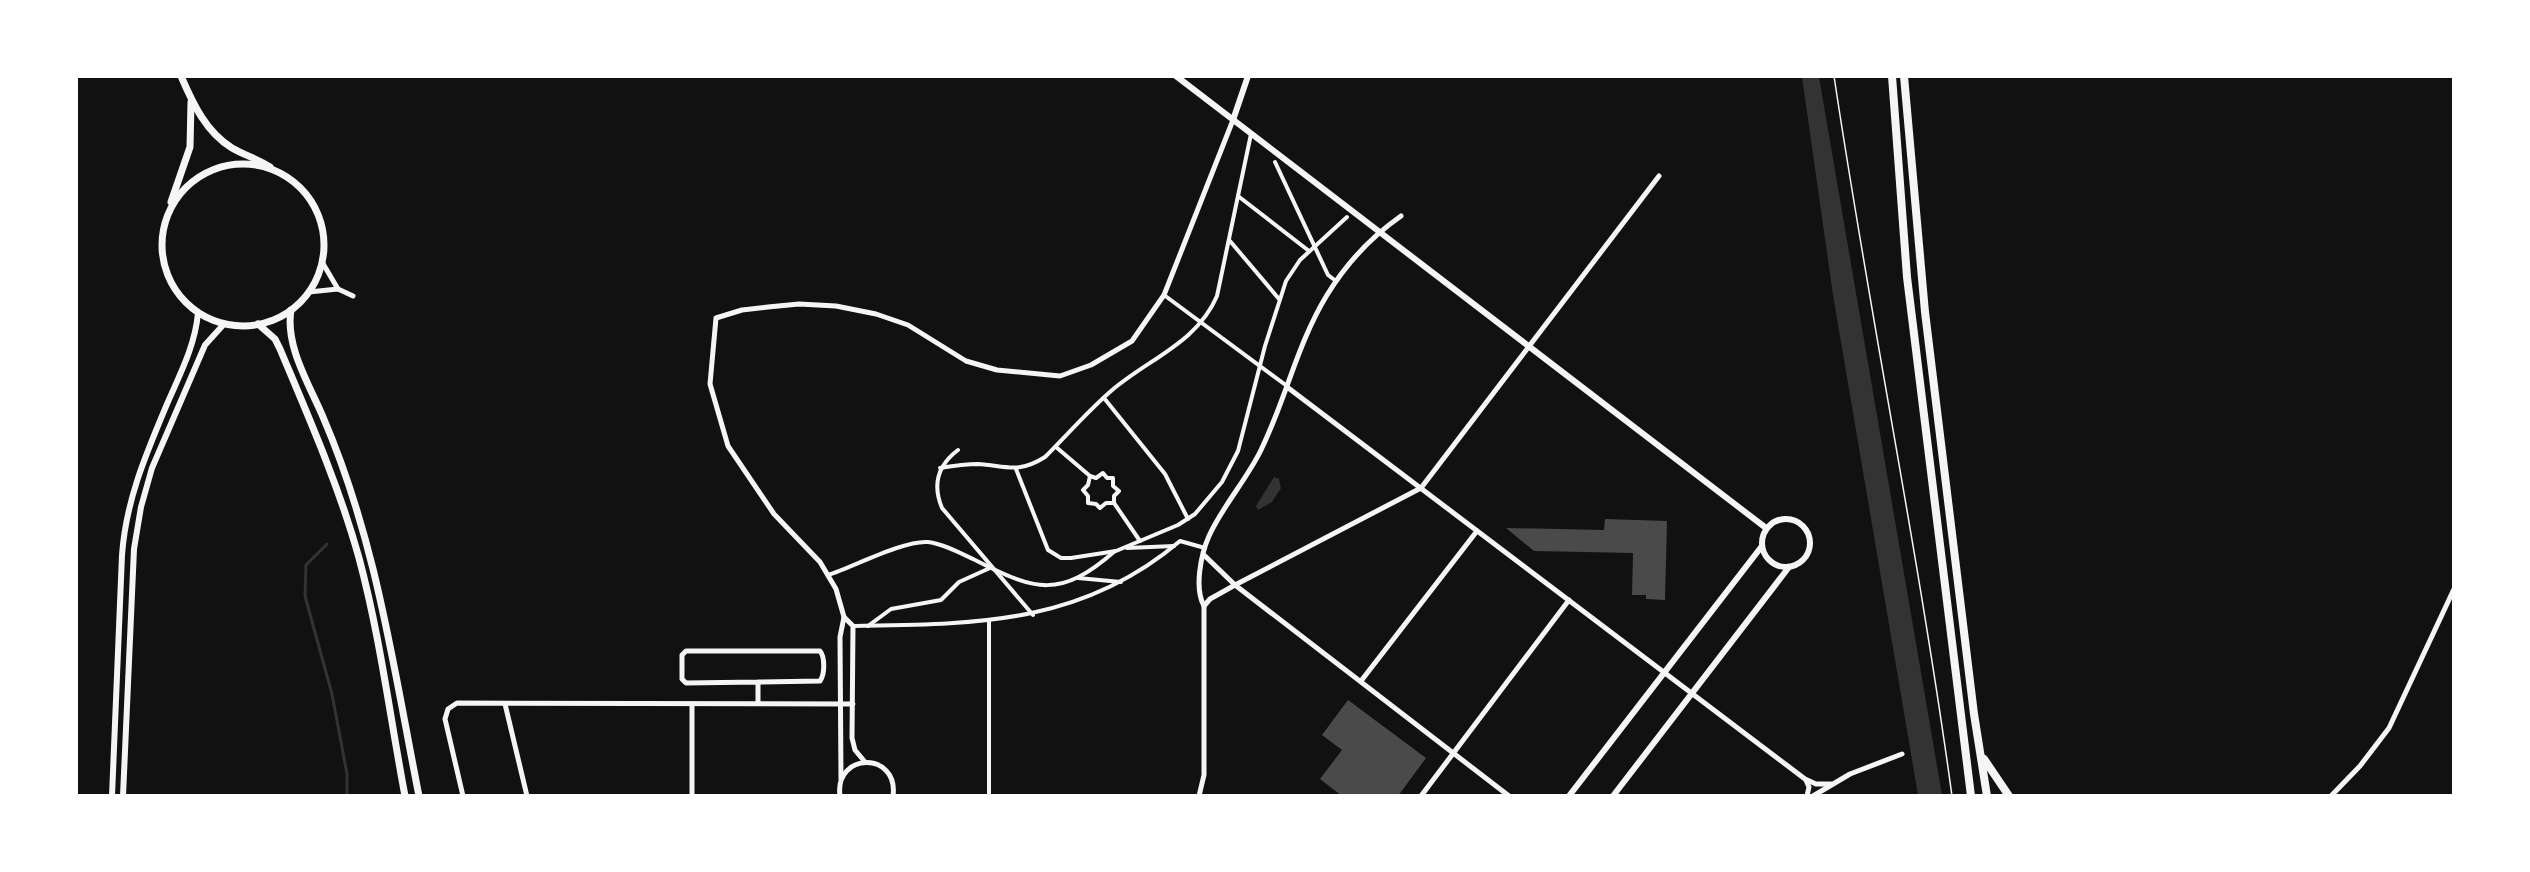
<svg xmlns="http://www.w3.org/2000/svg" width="2530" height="872" viewBox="0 0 2530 872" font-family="'Open Sans',sans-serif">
<rect width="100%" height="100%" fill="#111"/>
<g fill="#333">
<polygon points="1802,77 1819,77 1942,795 1918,795 1833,295"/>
<polygon points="1274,477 1279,479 1281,488 1272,502 1258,510 1256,506"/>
</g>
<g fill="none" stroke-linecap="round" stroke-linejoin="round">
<polyline stroke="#333" stroke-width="3" points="327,544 306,565 305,596 332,694 347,774 347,796"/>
</g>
<g fill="#4a4a4a">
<polygon points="1605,519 1667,521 1665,600 1646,599 1646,595 1632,595 1633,553 1534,551 1506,528 1604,530"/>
<polygon points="1348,700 1426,758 1398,796 1342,796 1320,779 1342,750 1322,735"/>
</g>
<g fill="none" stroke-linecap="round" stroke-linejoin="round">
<path stroke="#f5f5f5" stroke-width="1.5" d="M 1834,76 C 1870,317 1919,555 1952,796"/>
<g stroke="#f5f5f5" stroke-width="4">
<polyline points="1275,162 1328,275 1336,281"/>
<polyline points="1238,196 1309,251"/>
<polyline points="1230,241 1279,299"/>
<polyline points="1164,295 1287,386"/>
<polyline points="1104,398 1165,474 1188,519"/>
<polyline points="1056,447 1090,476 1096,478 1103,473 1107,478 1113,478 1113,486 1119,491 1114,496 1114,503 1106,503 1100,508 1096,504 1088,503 1088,496 1083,490 1088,485 1090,476"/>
<path d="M 958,450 C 938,465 932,484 942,508 L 1033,615"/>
<path d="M 940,468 C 952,466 965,464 978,464 C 1007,466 1018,474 1045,457 C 1067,435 1088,411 1111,391 C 1148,359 1197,343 1217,296 L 1251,134"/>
<polyline points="1016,469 1048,550 1061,558 1071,558 1116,551 1178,525 1195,514 1222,482 1238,451 1265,346 1286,281 1300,260 1347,217"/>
<polyline points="1114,503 1140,541"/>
<polyline points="1127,548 1174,546"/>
<path d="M 828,575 C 853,567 904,540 928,542 C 944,544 960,553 975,560 C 1036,591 1060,599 1115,551"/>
<polyline points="1078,578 1121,582"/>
<path d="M 853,626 C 976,624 1081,625 1180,541 L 1205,548"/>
<polyline points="868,626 891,609 941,600 959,582 990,568"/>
<polyline points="989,796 989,621"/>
</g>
<g stroke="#f5f5f5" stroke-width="5">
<polyline points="322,262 338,289"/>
<polyline points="309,292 338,289 353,296"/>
<polyline points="1287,387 1805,779 1816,784 1831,784"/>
<polyline points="1204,555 1235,585 1509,796"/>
<polyline points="1204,606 1210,599 1235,585 1421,488 1659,176"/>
<polyline points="844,617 853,626 852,738 855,750 865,762"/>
<polyline points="1361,681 1477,531"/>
<path d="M 758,682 L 686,683 L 682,679 L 682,655 L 686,651 L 820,651 C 825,657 825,674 820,681 L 758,682 L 758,703"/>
<polyline points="505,704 527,796"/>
<polyline points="841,779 840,637 844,617 836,589 820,562 774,514 728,446 710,384 716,318 742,310 768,307 799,304 836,306 876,314 908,325 966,361 997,370 1060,376 1091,365 1132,341 1164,295 1233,120"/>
<polyline points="1806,780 1809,787 1807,796"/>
<polyline points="463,796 445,719 448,709 457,703 853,704"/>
<polyline points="692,796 692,704"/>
<path d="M 840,796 C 834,752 899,751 893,796"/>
<path d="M 1199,796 L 1204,775 L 1204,606 C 1194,588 1201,554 1209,536 C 1222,507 1247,479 1261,450 C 1286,399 1297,344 1327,295 C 1346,264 1371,237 1401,216"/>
<polyline points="1421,796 1569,600"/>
<polyline points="1813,796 1850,774 1902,754"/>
<polyline points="2331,796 2360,766 2389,728 2454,589"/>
</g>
<g stroke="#f5f5f5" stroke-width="6">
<polyline points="1176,76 1766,528"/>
<polyline points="1233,120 1248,76"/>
<circle cx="1786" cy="543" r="24"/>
<path d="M 112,796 L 122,555 C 126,500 146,454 167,404 C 180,374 195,346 198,313"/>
<polyline points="123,796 134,549 141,507 152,468 205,345 224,324"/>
<polyline points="1569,796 1762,546"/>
<polyline points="1613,796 1789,567"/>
</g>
<g stroke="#f5f5f5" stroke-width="7">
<path d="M 181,76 C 193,104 206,132 232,148 C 244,155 258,159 270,167"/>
<circle cx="243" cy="245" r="81"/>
<polyline points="171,202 190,147 191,102"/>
<path d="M 291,310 C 285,346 309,384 323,417 C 376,540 393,665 419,796"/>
<path d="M 258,324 L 275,339 L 280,349 C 309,418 339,486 359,558 C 380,636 390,717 405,796"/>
</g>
<g stroke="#f5f5f5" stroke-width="8">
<polyline points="1892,76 1907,277 1971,796"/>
<polyline points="1904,76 1925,312 1974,714 1987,796"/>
<polyline points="1984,759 2009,796"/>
</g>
</g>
<rect width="2530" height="872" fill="none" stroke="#ffffff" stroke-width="156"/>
</svg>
